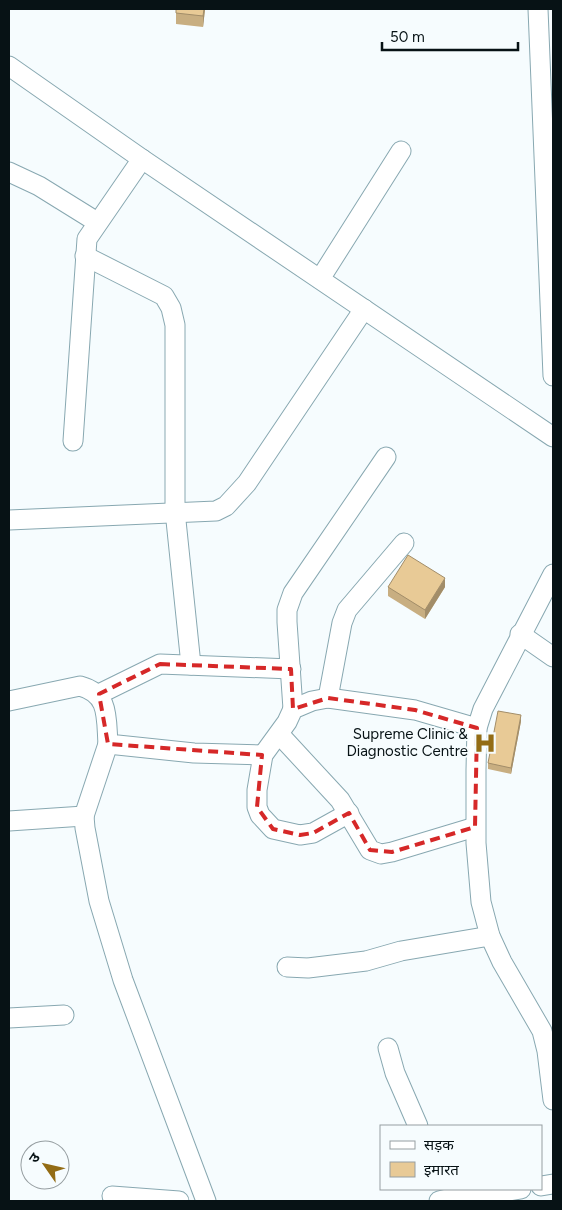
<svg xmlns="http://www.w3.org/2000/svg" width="562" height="1210" viewBox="0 0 562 1210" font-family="Figtree,'Noto Sans Devanagari',sans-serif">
<rect width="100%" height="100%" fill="#f6fcfe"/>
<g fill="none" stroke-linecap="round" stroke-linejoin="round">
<g stroke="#88a8b1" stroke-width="21">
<g id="street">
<polyline points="538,9 553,376"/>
<polyline points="9,66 142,159 553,437"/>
<polyline points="9,172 39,186 97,222"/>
<polyline points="85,256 164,296 171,308 175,325 175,511 191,665"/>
<polyline points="320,279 401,151"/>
<polyline points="73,441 87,239 142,159"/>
<polyline points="9,520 216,511 226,506 247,483 364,309"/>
<polyline points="553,574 483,709 477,728 476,770 476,843 481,902 490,936 502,962 542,1031 547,1051 553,1100"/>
<polyline points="520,634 553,657"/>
<polyline points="99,694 160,664 291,669"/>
<polyline points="328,698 342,623 347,610 404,543"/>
<path d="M 9,701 L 80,686 C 110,694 106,718 108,744 L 194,753 L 263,755"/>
<polyline points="293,709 287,622 287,610 293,593 386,457"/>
<polyline points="279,734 340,800 370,850 381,854 392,852 475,827"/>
<polyline points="349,813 313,833 300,835 273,829 260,815 257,807 257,790 263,755 287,722 293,709 312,701 328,698 415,710 477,728"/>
<polyline points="84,816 85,828 99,901 123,980 206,1201"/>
<polyline points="9,821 84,816 108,744"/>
<polyline points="287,967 308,968 366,961 401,951 490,936"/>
<polyline points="9,1018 64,1015"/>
<polyline points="388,1048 395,1073 418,1126"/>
<polyline points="541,1186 553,1184"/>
<polyline points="112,1196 179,1201"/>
<polyline points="439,1201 472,1193 503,1192 521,1189"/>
</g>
</g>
<use href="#street" stroke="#fff" stroke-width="19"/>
</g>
<g fill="#c8ae81">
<polygon points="205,9 203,27 176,24 176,13"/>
<polygon points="388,587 445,587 425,619 388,596"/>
<polygon points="521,721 511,774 488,769 488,763"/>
</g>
<g fill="#a28d69">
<polygon points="204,9 205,9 203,27 203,16"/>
<polygon points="445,578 445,587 425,619 425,610"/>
<polygon points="521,715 521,721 511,774 511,768"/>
</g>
<g fill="#e8ca96" stroke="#a28d69">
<polygon points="176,9 204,9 203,16 176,13"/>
<polygon points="408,555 445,578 425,610 388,587"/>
<polygon points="498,711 521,715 511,768 488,763"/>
</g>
<path fill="none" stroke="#d62828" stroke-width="4" stroke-dasharray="10 6" stroke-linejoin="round" d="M 160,664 L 291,669 L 293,709 L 328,698 L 415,710 L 477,728 L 475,827 L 392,852 L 370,850 L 349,813 L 313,833 L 300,835 L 273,829 L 257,807 L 262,755 L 108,744 L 99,694 Z"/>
<defs>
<g id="hospital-bare" transform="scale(1.725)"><path d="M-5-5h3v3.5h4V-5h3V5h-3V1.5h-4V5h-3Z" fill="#936c15" stroke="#f6fcfe" stroke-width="2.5" paint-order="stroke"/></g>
</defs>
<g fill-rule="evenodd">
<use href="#hospital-bare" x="485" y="743"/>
</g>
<g text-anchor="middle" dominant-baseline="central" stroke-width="4" stroke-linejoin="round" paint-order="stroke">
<g font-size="15" fill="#071215" stroke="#f6fcfe" text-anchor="end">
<text x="468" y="734">Supreme Clinic &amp;<tspan x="468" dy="17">Diagnostic Centre</tspan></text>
</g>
</g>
<rect width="562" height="1210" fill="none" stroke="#071215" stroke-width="20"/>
<rect x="380" y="1125" width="162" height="65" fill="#f6fcfe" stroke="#969ea1"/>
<rect x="390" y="1141" width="25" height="8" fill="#ffffff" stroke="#969ea1"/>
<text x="424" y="1150" font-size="15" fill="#071215">सड़क</text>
<rect x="390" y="1162" width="25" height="15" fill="#e8ca96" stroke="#969ea1"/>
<text x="424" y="1175" font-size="15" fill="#071215">इमारत</text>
<g transform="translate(45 1165) rotate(304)"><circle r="24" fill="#f6fcfe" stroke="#969ea1"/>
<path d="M0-4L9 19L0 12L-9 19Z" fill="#936c15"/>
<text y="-8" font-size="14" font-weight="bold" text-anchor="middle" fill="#071215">उ</text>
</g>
<path d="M382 42v8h136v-8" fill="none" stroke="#071215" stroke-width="2.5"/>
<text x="390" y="42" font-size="15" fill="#071215" stroke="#f6fcfe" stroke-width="4" paint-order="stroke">50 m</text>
</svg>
